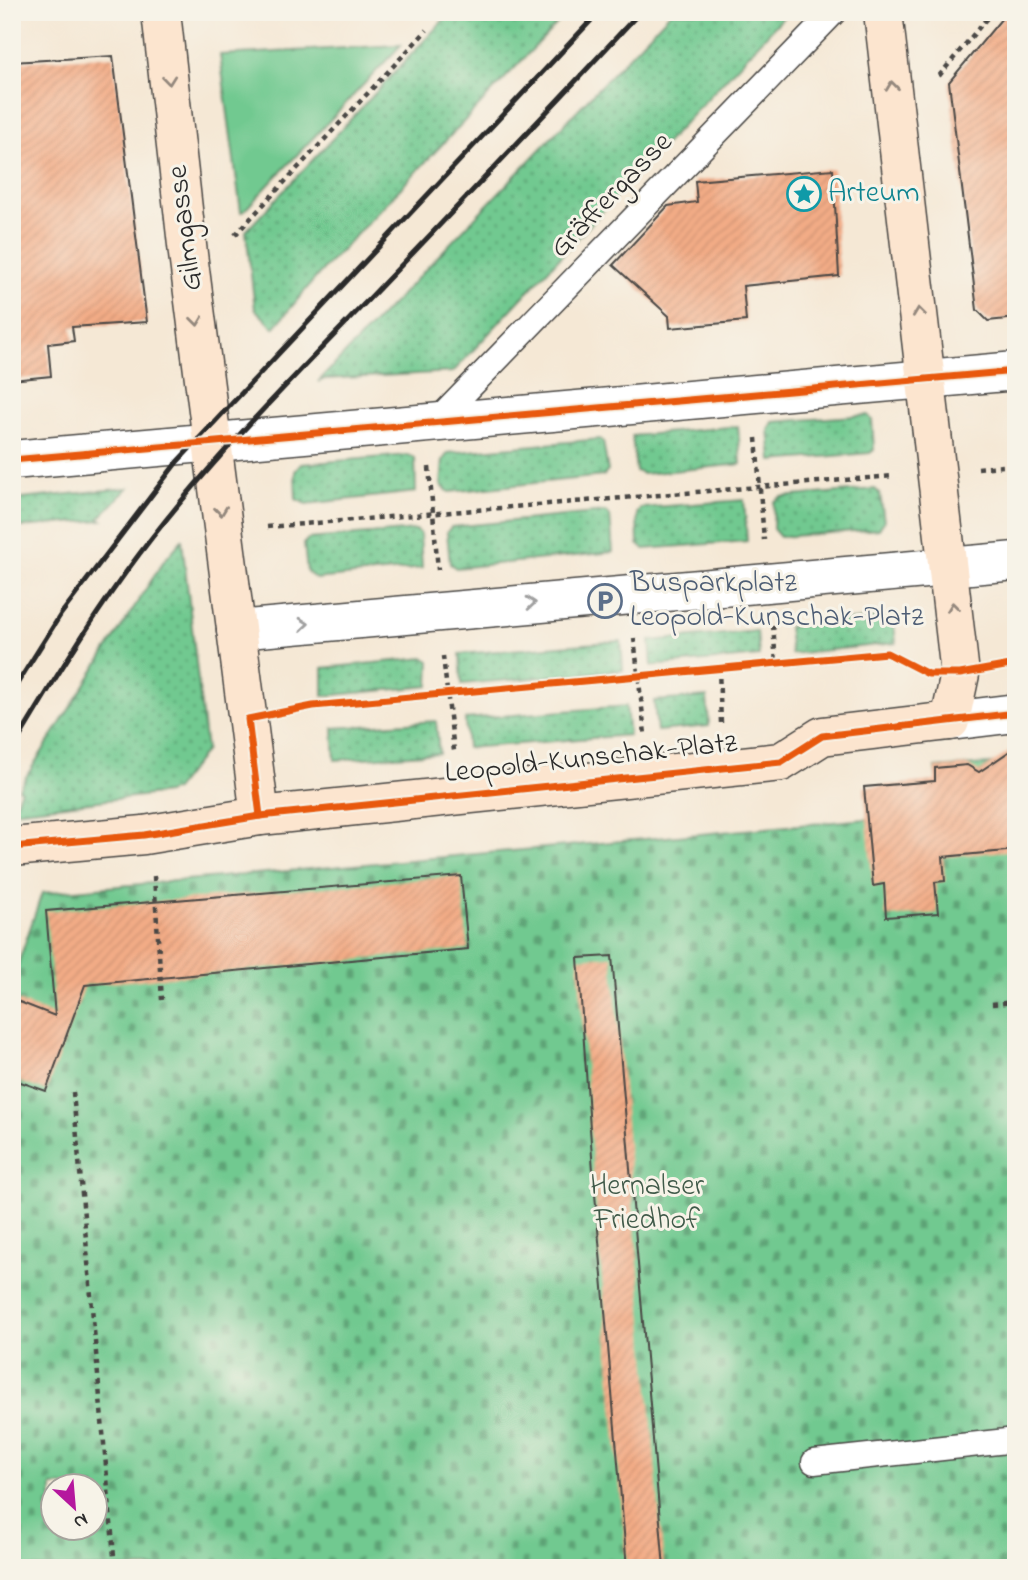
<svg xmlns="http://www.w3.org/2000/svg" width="1028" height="1580" viewBox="0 0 1028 1580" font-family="'Indie Flower',sans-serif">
<defs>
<pattern id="grass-dots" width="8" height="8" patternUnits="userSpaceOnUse" patternTransform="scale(1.75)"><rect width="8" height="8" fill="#71c990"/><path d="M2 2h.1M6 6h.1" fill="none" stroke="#5da376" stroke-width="1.8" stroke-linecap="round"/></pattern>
<pattern id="cemetery-stones" width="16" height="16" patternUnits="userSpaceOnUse" patternTransform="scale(1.75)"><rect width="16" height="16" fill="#71c990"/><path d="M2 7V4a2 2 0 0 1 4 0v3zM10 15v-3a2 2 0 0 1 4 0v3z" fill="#5da376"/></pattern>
<pattern id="building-hatch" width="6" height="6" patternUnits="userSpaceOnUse" patternTransform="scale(1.75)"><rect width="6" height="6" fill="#f3ac86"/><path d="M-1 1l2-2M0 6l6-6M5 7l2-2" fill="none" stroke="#d09474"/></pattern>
</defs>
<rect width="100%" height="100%" fill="#f7f3e8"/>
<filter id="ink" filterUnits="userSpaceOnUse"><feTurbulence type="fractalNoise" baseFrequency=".0143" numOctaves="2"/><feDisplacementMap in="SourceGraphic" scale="14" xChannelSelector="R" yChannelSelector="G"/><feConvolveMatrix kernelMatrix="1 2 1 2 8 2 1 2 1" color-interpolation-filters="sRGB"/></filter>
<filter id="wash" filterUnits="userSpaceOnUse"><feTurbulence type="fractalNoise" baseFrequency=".00686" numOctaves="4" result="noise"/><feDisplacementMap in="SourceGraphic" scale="28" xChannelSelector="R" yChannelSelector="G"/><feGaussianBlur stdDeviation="1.57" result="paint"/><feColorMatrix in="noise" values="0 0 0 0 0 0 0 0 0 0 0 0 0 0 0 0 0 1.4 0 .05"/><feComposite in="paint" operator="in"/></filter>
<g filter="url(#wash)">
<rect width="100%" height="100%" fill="#f5e8d5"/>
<g fill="url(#grass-dots)" stroke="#4e7a5e" stroke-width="2">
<polygon points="451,12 568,12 318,275 274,328 255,309 246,231"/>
<polygon points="671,12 788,12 453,372 325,379 318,382"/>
<polygon points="868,415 872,420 874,450 870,453 772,461 769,430 773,422"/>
<polygon points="738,426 741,464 643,474 636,471 632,436"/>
<polygon points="600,439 603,441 608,471 603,476 449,492 441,485 443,460 448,453"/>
<polygon points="408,455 415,458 416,492 306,504 296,499 295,471 301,464"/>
<polygon points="128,488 99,518 102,520 12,528 12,500"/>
<polygon points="875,489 880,494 884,521 879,529 780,537 773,529 774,502 781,497"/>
<polygon points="744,500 747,541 644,549 638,544 637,513 641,508"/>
<polygon points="605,512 610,516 613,552 456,568 450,564 447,532 451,527"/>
<polygon points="416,530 420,533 422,568 316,579 307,572 304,543 308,539"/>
<polygon points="182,540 206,750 175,790 167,793 12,811 21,790 19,788 163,562"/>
<polygon points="893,616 896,643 791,654 788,627"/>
<polygon points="757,631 759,656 652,666 650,641"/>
<polygon points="621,641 623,670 462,684 460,654"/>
<polygon points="425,658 430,661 429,686 323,696 323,668"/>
<polygon points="707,697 709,726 657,731 654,701"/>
<polygon points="626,706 629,735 467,748 465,719"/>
<polygon points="436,721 439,753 335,760 333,728"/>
</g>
<path fill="url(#cemetery-stones)" stroke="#4e7a5e" stroke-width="2" fill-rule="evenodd" d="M 1016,762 L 1016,1568 L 12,1568 L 12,982 L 42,893 L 867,819 L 937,781 L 935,768 ZM 52,1486 L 94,1486 L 94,1528 L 52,1528 Z"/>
<polygon fill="#71c990" stroke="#4e7a5e" stroke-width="2" points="401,45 243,212 241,212 220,55"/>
<g id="blocks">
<g fill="url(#building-hatch)">
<polygon points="1007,12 1016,12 1016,318 988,321 977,310 949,82"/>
<polygon points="113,56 147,322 72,327 74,341 48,344 51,376 12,380 12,62"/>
<polygon points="833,169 839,276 743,286 746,321 670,328 669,316 613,265 668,206 697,202 695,181"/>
<polygon points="1016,747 1016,850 943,857 945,881 935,882 938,913 886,917 884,884 873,886 864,787 935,781 935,768 967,765 979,772"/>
<polygon points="461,876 468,949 85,985 46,1091 12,1079 12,999 55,1016 46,911"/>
<polygon points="612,956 637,1252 664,1568 627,1568 593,1171 578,958"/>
</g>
</g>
</g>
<g filter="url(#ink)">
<use href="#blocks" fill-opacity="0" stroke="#494744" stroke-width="2"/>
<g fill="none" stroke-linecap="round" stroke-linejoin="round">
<g stroke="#494744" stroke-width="27">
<g id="lane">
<polyline points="435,423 834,12"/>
<polyline points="814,1462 1016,1440"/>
</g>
</g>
<g stroke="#494744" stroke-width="41">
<g id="street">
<polyline points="12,460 1016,371"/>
<polyline points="236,630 1016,561"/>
<polyline points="950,721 1016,713"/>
</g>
</g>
<g stroke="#494744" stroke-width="41">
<g id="secondary">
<polyline points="161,12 188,254 260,816"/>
<polyline points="12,847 144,835 260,816 781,762 822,736 950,721 960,674 883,12"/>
</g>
</g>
<g stroke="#494744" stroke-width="4.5" stroke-dasharray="5 5" stroke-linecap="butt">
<polyline points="939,76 992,12"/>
<polyline points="235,235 427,30"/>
<polyline points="756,438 764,540"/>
<polyline points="429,467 438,570"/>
<polyline points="978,468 1016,465"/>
<polyline points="267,527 893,476"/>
<polyline points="773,625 776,663"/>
<polyline points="634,638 645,734"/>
<polyline points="443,656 454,751"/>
<polyline points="719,668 721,723"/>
<polyline points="154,876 162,1000"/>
<polyline points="992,1004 1016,1002"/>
<polyline points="73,1092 115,1568"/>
</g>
<use href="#lane" stroke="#fff" stroke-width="24"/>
<use href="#street" stroke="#fff" stroke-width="38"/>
<use href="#secondary" stroke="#fce5cf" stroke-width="38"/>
<g stroke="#2b2b2b" stroke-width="5">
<polyline points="12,692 61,614 177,462 599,12"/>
<path d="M 12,750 C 48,690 84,630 126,572 C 197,474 284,387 368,300 C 459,205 550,109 640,12"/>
</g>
<g stroke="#f7f3e8" stroke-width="11">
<g id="cycleway">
<polyline points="12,460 1016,371"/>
<polyline points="260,816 248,719 313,706 887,653 928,674 960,674 1016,664"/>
<polyline points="12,847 144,835 260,816 781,762 822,736 1016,713"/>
</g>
</g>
<use href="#cycleway" stroke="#e8590c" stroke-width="7"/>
</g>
<defs><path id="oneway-chevron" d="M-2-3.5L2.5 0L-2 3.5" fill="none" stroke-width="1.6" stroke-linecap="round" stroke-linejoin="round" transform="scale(1.75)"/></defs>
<g stroke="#94887d">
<use href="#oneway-chevron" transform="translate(169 80) rotate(84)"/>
<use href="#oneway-chevron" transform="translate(892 86) rotate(-97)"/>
<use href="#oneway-chevron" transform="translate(919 312) rotate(-97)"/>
<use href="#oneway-chevron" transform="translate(197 321) rotate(83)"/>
<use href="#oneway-chevron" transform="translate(221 511) rotate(83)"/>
<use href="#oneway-chevron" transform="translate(953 607) rotate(-97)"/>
</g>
<g stroke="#a0a0a0">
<use href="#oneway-chevron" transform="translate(531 603) rotate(-5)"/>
<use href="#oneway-chevron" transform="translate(304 624) rotate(-5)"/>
</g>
</g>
<defs>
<g id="sight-ring" transform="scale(1.75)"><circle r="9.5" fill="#f7f3e8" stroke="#0f9aa8" stroke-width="1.5"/><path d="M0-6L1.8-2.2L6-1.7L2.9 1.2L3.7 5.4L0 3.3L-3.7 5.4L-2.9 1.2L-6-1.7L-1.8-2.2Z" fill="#0f9aa8"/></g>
<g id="parking-ring" transform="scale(1.75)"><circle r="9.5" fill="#f7f3e8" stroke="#5c6f8a" stroke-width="1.5"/><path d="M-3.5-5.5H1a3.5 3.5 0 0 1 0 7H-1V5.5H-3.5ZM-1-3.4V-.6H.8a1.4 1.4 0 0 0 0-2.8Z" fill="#5c6f8a"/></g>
</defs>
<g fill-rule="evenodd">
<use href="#sight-ring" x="804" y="194"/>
<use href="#parking-ring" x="605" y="601"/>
</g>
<g text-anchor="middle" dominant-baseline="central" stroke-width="6" stroke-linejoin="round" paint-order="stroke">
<g font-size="30" fill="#0d838f" stroke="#f7f3e8" text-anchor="start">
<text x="828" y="194">Arteum</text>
</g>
<g font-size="30" fill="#2b2b2b" stroke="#f7f3e8">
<text transform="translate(612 196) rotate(-46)">Gräffergasse</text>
<text transform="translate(186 228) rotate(-97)">Gilmgasse</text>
<text transform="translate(591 759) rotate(-6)">Leopold-Kunschak-Platz</text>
</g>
<g font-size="30" fill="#4e5e75" stroke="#f7f3e8" text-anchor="start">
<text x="630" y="584">Busparkplatz<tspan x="630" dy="34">Leopold-Kunschak-Platz</tspan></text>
</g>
<g font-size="30" fill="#405a49" stroke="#f7f3e8">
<text x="647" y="1187">Hernalser<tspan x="647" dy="34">Friedhof</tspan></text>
</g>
</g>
<rect width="1028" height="1580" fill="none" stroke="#f7f3e8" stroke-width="42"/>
<g transform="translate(74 1507) rotate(154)"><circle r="33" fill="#f7f3e8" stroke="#a5a39c" stroke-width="2"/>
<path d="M0-5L12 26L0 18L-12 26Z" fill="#b5179e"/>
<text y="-10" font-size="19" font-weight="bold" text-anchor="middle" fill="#2b2b2b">N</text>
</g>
</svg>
